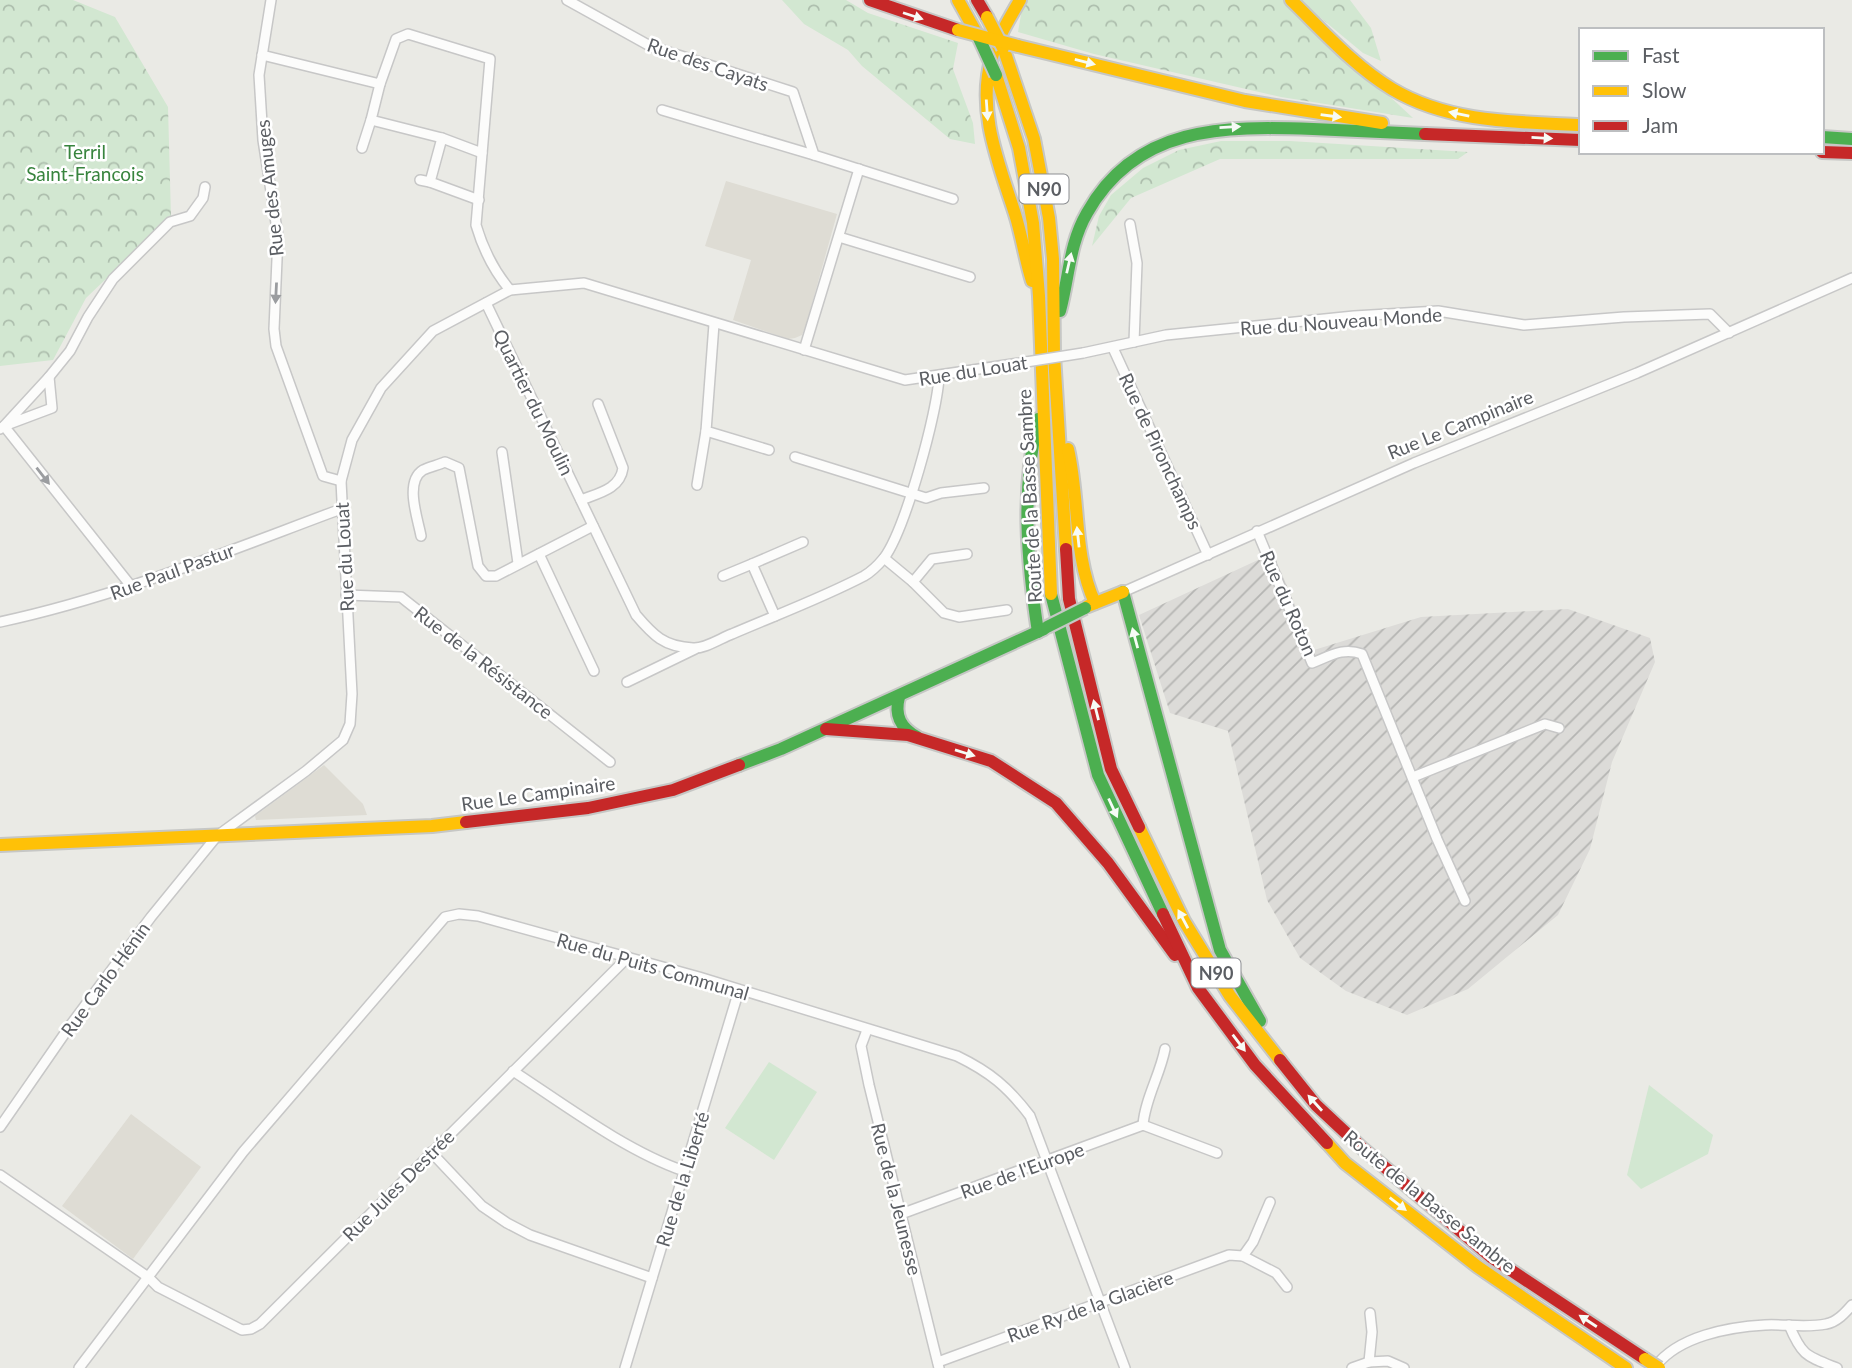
<svg xmlns="http://www.w3.org/2000/svg" width="1852" height="1368" viewBox="0 0 1852 1368" font-family="Lato,sans-serif">
<defs>
<pattern id="industrial-furrows" width="10" height="10" patternUnits="userSpaceOnUse" patternTransform="scale(1.75)"><rect width="10" height="10" fill="#dcdbd8"/><path d="M-1 1l2-2M0 10L10 0M9 11l2-2" fill="none" stroke="#b5b5b3"/></pattern>
<pattern id="forest-crowns" width="20" height="18" patternUnits="userSpaceOnUse" patternTransform="scale(1.75)"><rect width="20" height="18" fill="#d2e7d1"/><path d="M2 6a3 3 0 1 1 6 0M12 15a3 3 0 1 1 6 0" fill="none" stroke="#adbead"/></pattern>
</defs>
<rect width="100%" height="100%" fill="#eaeae5"/>
<polygon fill="url(#industrial-furrows)" points="1273,553 1314,650 1421,617 1568,609 1650,638 1655,662 1612,762 1590,849 1558,915 1468,989 1407,1015 1346,991 1300,958 1267,900 1228,731 1170,713 1139,615"/>
<g fill="#dedcd4">
<polygon points="726,181 837,214 806,325 802,335 795,338 788,339 733,320 751,260 705,246"/>
<polygon points="324,765 363,804 367,815 256,820 255,816"/>
<polygon points="131,1114 201,1167 133,1259 62,1206"/>
</g>
<g fill="url(#forest-crowns)">
<polygon points="0,0 73,0 115,17 168,107 171,217 86,298 53,360 0,366"/>
<polygon points="782,0 846,0 868,13 958,43 953,69 973,123 975,144 950,139 862,66 848,50 804,24"/>
<polygon points="1026,0 1286,0 1413,118 1281,97 1094,54 1018,32 1023,3"/>
<polygon points="1299,0 1350,0 1371,28 1381,61 1363,53"/>
<polygon points="1221,141 1290,141 1468,152 1458,159 1220,159 1131,198 1092,246 1099,216 1111,195 1143,168 1179,150"/>
</g>
<g fill="#d2e7d1">
<polygon points="769,1062 817,1092 774,1160 725,1128"/>
<polygon points="1649,1085 1713,1135 1708,1154 1641,1189 1627,1175"/>
</g>
<g fill="none" stroke-linecap="round" stroke-linejoin="round">
<g stroke="#c7c7c7" stroke-width="12">
<g id="street">
<polyline points="271,0 259,75 263,140 278,236 274,329 276,346 323,476 341,481"/>
<polyline points="567,0 650,46 793,92 814,155 953,199"/>
<path d="M 262,55 L 380,84 L 396,39 L 408,34 L 490,59 L 476,225 C 483,249 494,271 510,290"/>
<polyline points="380,84 371,120 442,138 482,153"/>
<polyline points="662,110 814,155"/>
<polyline points="442,138 430,182 479,200"/>
<polyline points="362,148 371,120"/>
<polyline points="420,180 430,182"/>
<polyline points="1130,224 1137,263 1134,342"/>
<polyline points="839,237 970,277"/>
<path d="M 486,303 L 636,615 C 653,635 664,647 693,648 C 705,649 721,638 732,634 C 776,615 822,598 864,576 C 871,572 879,564 884,558 C 905,530 938,411 939,376"/>
<polyline points="714,324 706,431 769,450"/>
<polyline points="1113,348 1208,555"/>
<polyline points="804,350 859,169"/>
<polyline points="1083,353 1166,335 1354,316 1438,311 1524,325 1624,317 1710,314 1729,333"/>
<polyline points="49,377 70,351 88,317 113,279 170,222 190,216 203,198 205,187"/>
<polygon points="49,377 52,408 4,426"/>
<polyline points="0,429 4,426 131,586"/>
<polyline points="502,452 518,563"/>
<polyline points="795,457 926,498 941,493 984,488"/>
<polyline points="697,485 706,431"/>
<path d="M 581,500 C 599,493 620,489 623,468 L 598,404"/>
<path d="M 1257,531 L 1312,663 C 1330,656 1343,647 1362,654 L 1437,839 L 1465,901"/>
<path d="M 421,536 C 418,519 404,482 423,470 C 429,467 438,465 445,462 L 459,468 L 478,566 L 486,576 L 496,576 L 593,526"/>
<polyline points="539,554 594,671"/>
<polyline points="884,558 913,582 944,613 959,617 1007,610"/>
<polyline points="723,576 752,564"/>
<polyline points="913,582 932,559 967,554"/>
<polyline points="1123,592 1414,463 1637,373 1852,278"/>
<polyline points="346,595 401,597 610,762"/>
<polyline points="775,616 752,564 803,542"/>
<path d="M 0,622 C 117,597 228,551 341,509"/>
<polyline points="627,682 695,649"/>
<polyline points="1413,777 1545,724 1559,728"/>
<polyline points="867,1030 861,1046 869,1085 939,1368"/>
<path d="M 1165,1049 C 1160,1075 1145,1099 1143,1125 L 1217,1153"/>
<path d="M 513,1071 C 565,1105 626,1151 684,1171"/>
<polyline points="0,1127 72,1023 151,917 217,836 306,771 343,740 350,724 352,694 341,481 352,440 381,388 433,331 510,290 584,283 905,380 1026,362"/>
<polyline points="431,1152 482,1206 507,1223 530,1235 652,1278"/>
<polyline points="0,1175 148,1277 158,1287 242,1330 251,1329 260,1324 628,957"/>
<polyline points="1270,1202 1253,1242 1243,1256 1276,1273 1287,1287"/>
<polyline points="901,1214 1143,1125"/>
<polyline points="1370,1313 1372,1332 1369,1362 1388,1361 1404,1368"/>
<path d="M 1789,1325 C 1802,1356 1806,1356 1837,1368"/>
<polyline points="938,1362 1229,1255 1243,1256"/>
<path d="M 1655,1367 C 1678,1336 1729,1327 1765,1325 C 1785,1324 1807,1328 1826,1324 C 1837,1322 1845,1313 1852,1305"/>
<path d="M 79,1368 L 243,1152 L 445,917 L 459,914 L 478,916 L 699,977 L 957,1056 C 990,1072 1008,1087 1030,1116 L 1125,1368"/>
<polyline points="625,1368 739,990"/>
<polyline points="1352,1368 1369,1362"/>
</g>
</g>
<g stroke="#c6c7c5" stroke-width="16">
<g id="fast">
<polyline points="1822,137 1852,139"/>
<path d="M 1060,311 C 1069,278 1069,244 1087,213 C 1136,125 1224,126 1313,129 C 1350,131 1388,132 1425,134"/>
<path d="M 1038,419 C 1021,491 1027,560 1038,632"/>
<polyline points="1123,592 1220,950 1260,1021"/>
<polyline points="1051,594 1098,775 1163,914"/>
<path d="M 899,697 C 894,716 901,728 917,737"/>
<polyline points="739,765 781,749 1044,629"/>
</g>
</g>
<g stroke="#c6c7c5" stroke-width="16">
<g id="slow">
<polyline points="958,0 978,36"/>
<path d="M 1020,0 C 1009,19 998,37 992,57 C 976,110 999,164 1015,214 C 1022,236 1025,259 1032,281"/>
<path d="M 1291,0 C 1323,31 1354,66 1392,89 C 1449,123 1517,122 1581,125"/>
<polyline points="1018,46 1245,101 1382,123"/>
<polyline points="1005,53 1034,139 1049,218 1053,259 1054,355 1066,549"/>
<polyline points="996,75 1019,148 1033,223 1039,296 1051,594"/>
<path d="M 1068,449 C 1080,501 1073,555 1095,603"/>
<polyline points="1088,606 1123,592"/>
<polyline points="1139,827 1184,921 1230,996 1280,1060"/>
<polyline points="0,845 432,826 466,822"/>
<polyline points="1327,1143 1345,1163 1478,1267 1626,1368"/>
</g>
</g>
<g stroke="#c6c7c5" stroke-width="16">
<g id="jam">
<polyline points="870,0 958,30"/>
<polyline points="977,0 987,17"/>
<polyline points="1425,134 1581,140"/>
<polyline points="1822,152 1852,153"/>
<polyline points="1066,549 1069,599 1111,769 1139,827"/>
<polyline points="826,729 908,735 991,761 1056,803 1108,863 1175,955"/>
<polyline points="466,822 588,808 673,790 739,765"/>
<polyline points="1163,914 1198,988 1255,1065 1327,1143"/>
<polyline points="1280,1060 1316,1105 1362,1148 1491,1257 1645,1359"/>
</g>
</g>
<use href="#street" stroke="#fcfcfb" stroke-width="9"/>
<use href="#fast" stroke="#4caf50" stroke-width="12"/>
<use href="#slow" stroke="#ffc107" stroke-width="12"/>
<use href="#jam" stroke="#c62828" stroke-width="12"/>
<g stroke="#c7c7c7" stroke-width="12" stroke-linecap="butt">
<polyline id="street-bridge" points="1026,362 1083,353"/>
</g>
<g stroke="#c6c7c5" stroke-width="16" stroke-linecap="butt">
<g id="fast-bridge">
<polyline points="978,36 996,75"/>
<polyline points="1047,627 1085,608"/>
</g>
</g>
<g stroke="#c6c7c5" stroke-width="16" stroke-linecap="butt">
<g id="slow-bridge">
<polyline points="987,17 1003,48"/>
<polyline points="958,30 1018,46"/>
<polyline points="1645,1359 1659,1368"/>
</g>
</g>
<use href="#street-bridge" stroke="#fcfcfb" stroke-width="9"/>
<use href="#fast-bridge" stroke="#4caf50" stroke-width="12"/>
<use href="#slow-bridge" stroke="#ffc107" stroke-width="12"/>
</g>
<defs><path id="oneway-solid" d="M-6-.8H1V-3.2L6.5 0L1 3.2V.8H-6Z" transform="scale(1.75)"/></defs>
<g fill="#f6fbf6">
<use href="#oneway-solid" transform="translate(913 16) rotate(18)"/>
<use href="#oneway-solid" transform="translate(1085 62) rotate(14)"/>
<use href="#oneway-solid" transform="translate(987 110) rotate(86)"/>
<use href="#oneway-solid" transform="translate(1459 114) rotate(-168)"/>
<use href="#oneway-solid" transform="translate(1331 116) rotate(8)"/>
<use href="#oneway-solid" transform="translate(1230 127) rotate(-3)"/>
<use href="#oneway-solid" transform="translate(1542 138) rotate(3)"/>
<use href="#oneway-solid" transform="translate(1069 263) rotate(-77)"/>
<use href="#oneway-solid" transform="translate(1078 537) rotate(-96)"/>
<use href="#oneway-solid" transform="translate(1135 638) rotate(-105)"/>
<use href="#oneway-solid" transform="translate(1096 710) rotate(-104)"/>
<use href="#oneway-solid" transform="translate(965 753) rotate(17)"/>
<use href="#oneway-solid" transform="translate(1113 808) rotate(65)"/>
<use href="#oneway-solid" transform="translate(1183 919) rotate(-118)"/>
<use href="#oneway-solid" transform="translate(1239 1043) rotate(53)"/>
<use href="#oneway-solid" transform="translate(1315 1103) rotate(-132)"/>
<use href="#oneway-solid" transform="translate(1398 1204) rotate(38)"/>
<use href="#oneway-solid" transform="translate(1588 1321) rotate(-147)"/>
</g>
<g fill="#9b9da0">
<use href="#oneway-solid" transform="translate(276 293) rotate(93)"/>
<use href="#oneway-solid" transform="translate(43 476) rotate(52)"/>
</g>
<g text-anchor="middle" dominant-baseline="central" stroke-width="5" stroke-linejoin="round" paint-order="stroke">
<g fill="#fff" stroke="#8c8e92" stroke-width="2">
<rect x="1019.5" y="174.5" width="49" height="29" rx="5"/>
<rect x="1191.5" y="958.5" width="49" height="29" rx="5"/>
</g>
<g font-size="18" font-weight="bold" fill="#5b5e63">
<text x="1044" y="189">N90</text>
<text x="1216" y="973">N90</text>
</g>
<g font-size="19" fill="#5b5e63" stroke="#fff">
<text transform="translate(708 64) rotate(19)">Rue des Cayats</text>
<text transform="translate(269 188) rotate(-96)">Rue des Amuges</text>
<text transform="translate(1341 321) rotate(-4)">Rue du Nouveau Monde</text>
<text transform="translate(973 370) rotate(-9)">Rue du Louat</text>
<text transform="translate(534 402) rotate(64)">Quartier du Moulin</text>
<text transform="translate(1460 424) rotate(-22)">Rue Le Campinaire</text>
<text transform="translate(1161 451) rotate(65)">Rue de Pironchamps</text>
<text transform="translate(1029 496) rotate(-93)">Route de la Basse Sambre</text>
<text transform="translate(344 557) rotate(-93)">Rue du Louat</text>
<text transform="translate(172 571) rotate(-20)">Rue Paul Pastur</text>
<text transform="translate(1289 603) rotate(66)">Rue du Roton</text>
<text transform="translate(484 662) rotate(38)">Rue de la Résistance</text>
<text transform="translate(538 793) rotate(-8)">Rue Le Campinaire</text>
<text transform="translate(653 966) rotate(16)">Rue du Puits Communal</text>
<text transform="translate(105 979) rotate(-54)">Rue Carlo Hénin</text>
<text transform="translate(1022 1170) rotate(-20)">Rue de l'Europe</text>
<text transform="translate(682 1179) rotate(-73)">Rue de la Liberté</text>
<text transform="translate(398 1185) rotate(-45)">Rue Jules Destrée</text>
<text transform="translate(897 1199) rotate(76)">Rue de la Jeunesse</text>
<text transform="translate(1430 1201) rotate(39)">Route de la Basse Sambre</text>
<text transform="translate(1090 1306) rotate(-20)">Rue Ry de la Glacière</text>
</g>
<g font-size="19" fill="#38843e" stroke="#fff">
<text x="85" y="151">Terril<tspan x="85" dy="22">Saint-Francois</tspan></text>
</g>
</g>
<rect x="1579" y="28" width="245" height="126" fill="#ffffff" stroke="#bdbfc1" stroke-width="2"/>
<rect x="1593" y="51" width="35" height="10" fill="#4caf50" stroke="#bdbfc1" stroke-width="2"/>
<text x="1642" y="63" font-size="21" fill="#5b5e63">Fast</text>
<rect x="1593" y="86" width="35" height="10" fill="#ffc107" stroke="#bdbfc1" stroke-width="2"/>
<text x="1642" y="98" font-size="21" fill="#5b5e63">Slow</text>
<rect x="1593" y="121" width="35" height="10" fill="#c62828" stroke="#bdbfc1" stroke-width="2"/>
<text x="1642" y="133" font-size="21" fill="#5b5e63">Jam</text>
</svg>
